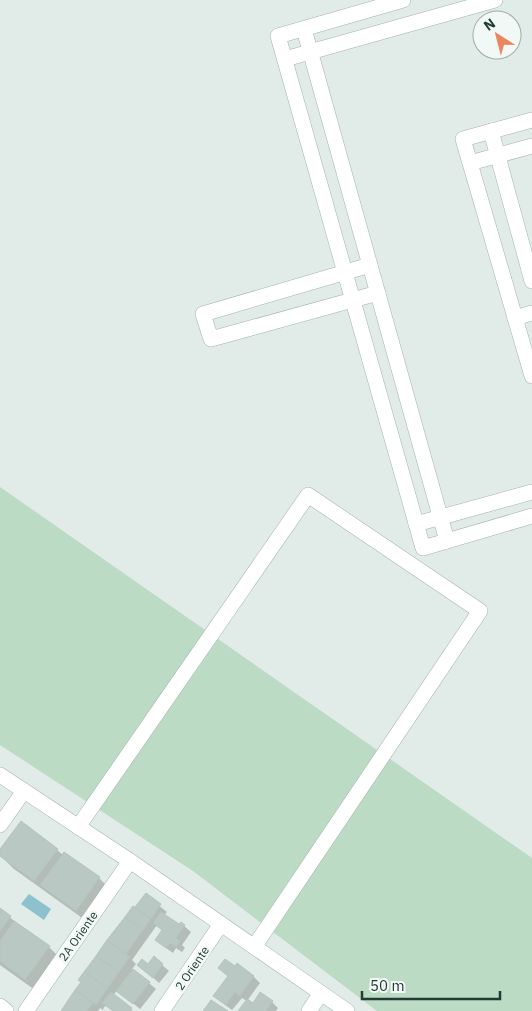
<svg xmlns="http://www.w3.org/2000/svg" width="532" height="1011" viewBox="0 0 532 1011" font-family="'IBM Plex Sans',sans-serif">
<rect width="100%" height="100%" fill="#e1ebe7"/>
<polygon fill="#bbdbc5" points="0,487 532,858 532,1011 377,1011 193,871 0,745"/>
<polygon fill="#8dc1cd" points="29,894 51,909 44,920 21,904"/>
<g fill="#0003">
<polygon points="57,850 63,855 99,878 115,894 92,925 14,869 0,855 0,851"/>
<polygon points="146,895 167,912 164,915 179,926 184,926 191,932 182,945 185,948 182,952 176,948 173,953 163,946 157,939 163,931 157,925 132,960 136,964 132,969 156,989 140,1009 117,990 113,996 133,1011 113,1011 106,1005 103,1009 105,1011 100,1008 98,1011 62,1011 83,983 80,980 133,908 135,909"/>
<polygon points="0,910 49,947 65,963 42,995 0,965"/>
<polygon points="139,965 162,965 169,971 159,983"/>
<polygon points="219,968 254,977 260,983 247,1001 253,1005 272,1002 278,1008 276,1011 240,1011 247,1001 242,998 232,1010 221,1002 215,996 229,977"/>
</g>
<g fill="#bac8c3" stroke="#b4c4be">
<polygon points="21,821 58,849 34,881 0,856 0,849"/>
<polygon points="64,852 100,877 76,911 40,885"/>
<polygon points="146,893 161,904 151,919 135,907"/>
<polygon points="133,906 151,919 143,930 125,917"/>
<polygon points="0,908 11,916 0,931"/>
<polygon points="161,912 179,924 181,922 185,925 176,938 180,941 176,947 170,943 166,948 155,940 162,930 153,923"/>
<polygon points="125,917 143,930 126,954 107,940"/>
<polygon points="14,921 50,946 25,980 0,961 0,941"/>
<polygon points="107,940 130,957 119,972 96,956"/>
<polygon points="96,956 119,972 108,988 84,972"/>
<polygon points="154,956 163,964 153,978 137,965 142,959 148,964"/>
<polygon points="225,959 235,966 237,963 254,976 240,996 235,992 226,1005 213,996 228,976 218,968"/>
<polygon points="133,969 150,982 133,1004 116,991"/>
<polygon points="84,972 108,988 96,1005 75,990 81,982 78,980"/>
<polygon points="75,990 93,1003 87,1011 61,1011"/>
<polygon points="111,992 132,1008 130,1011 113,1011 102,1003"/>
<polygon points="260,992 273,1001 266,1011 238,1011 247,999 253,1003"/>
<polygon points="211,1000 228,1011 203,1011"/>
</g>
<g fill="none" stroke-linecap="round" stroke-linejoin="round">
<g stroke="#a4b3ae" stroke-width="16">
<g id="minor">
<polyline points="403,0 278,36 423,548 532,516"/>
<polyline points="304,29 447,541"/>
<polyline points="285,59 495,0"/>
<polyline points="532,120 463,139 532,376"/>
<polyline points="491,131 532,281"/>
<polyline points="470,163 532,146"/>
<polyline points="370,265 203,314 211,339 378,293"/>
<polyline points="515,318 532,313"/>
<polyline points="416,524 532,492"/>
<polyline points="0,775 130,861 347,1011"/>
<polyline points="0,825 24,791"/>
<polyline points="78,827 308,495 480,611 254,947"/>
<polyline points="0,1006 6,1011"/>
<polyline points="26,1011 130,861"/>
<polyline points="162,1011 221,924"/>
<polyline points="309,1011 321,993"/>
</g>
</g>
<use href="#minor" stroke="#fff" stroke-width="15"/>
</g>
<g text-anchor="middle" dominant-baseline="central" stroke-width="5" stroke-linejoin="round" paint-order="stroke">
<g font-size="12" fill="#233b35" stroke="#f2f8f5">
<text transform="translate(78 936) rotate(-55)">2A Oriente</text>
<text transform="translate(192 968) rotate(-56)">2 Oriente</text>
</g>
</g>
<g transform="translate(497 35) rotate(324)"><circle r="24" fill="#f2f8f5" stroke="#9faca8"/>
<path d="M0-4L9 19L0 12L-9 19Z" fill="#e98761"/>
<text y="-8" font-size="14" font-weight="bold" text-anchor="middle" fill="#233b35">N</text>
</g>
<path d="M362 991v8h138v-8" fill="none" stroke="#233b35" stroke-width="2.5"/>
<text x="370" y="991" font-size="15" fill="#233b35" stroke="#f2f8f5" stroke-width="4" paint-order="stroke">50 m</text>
</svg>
